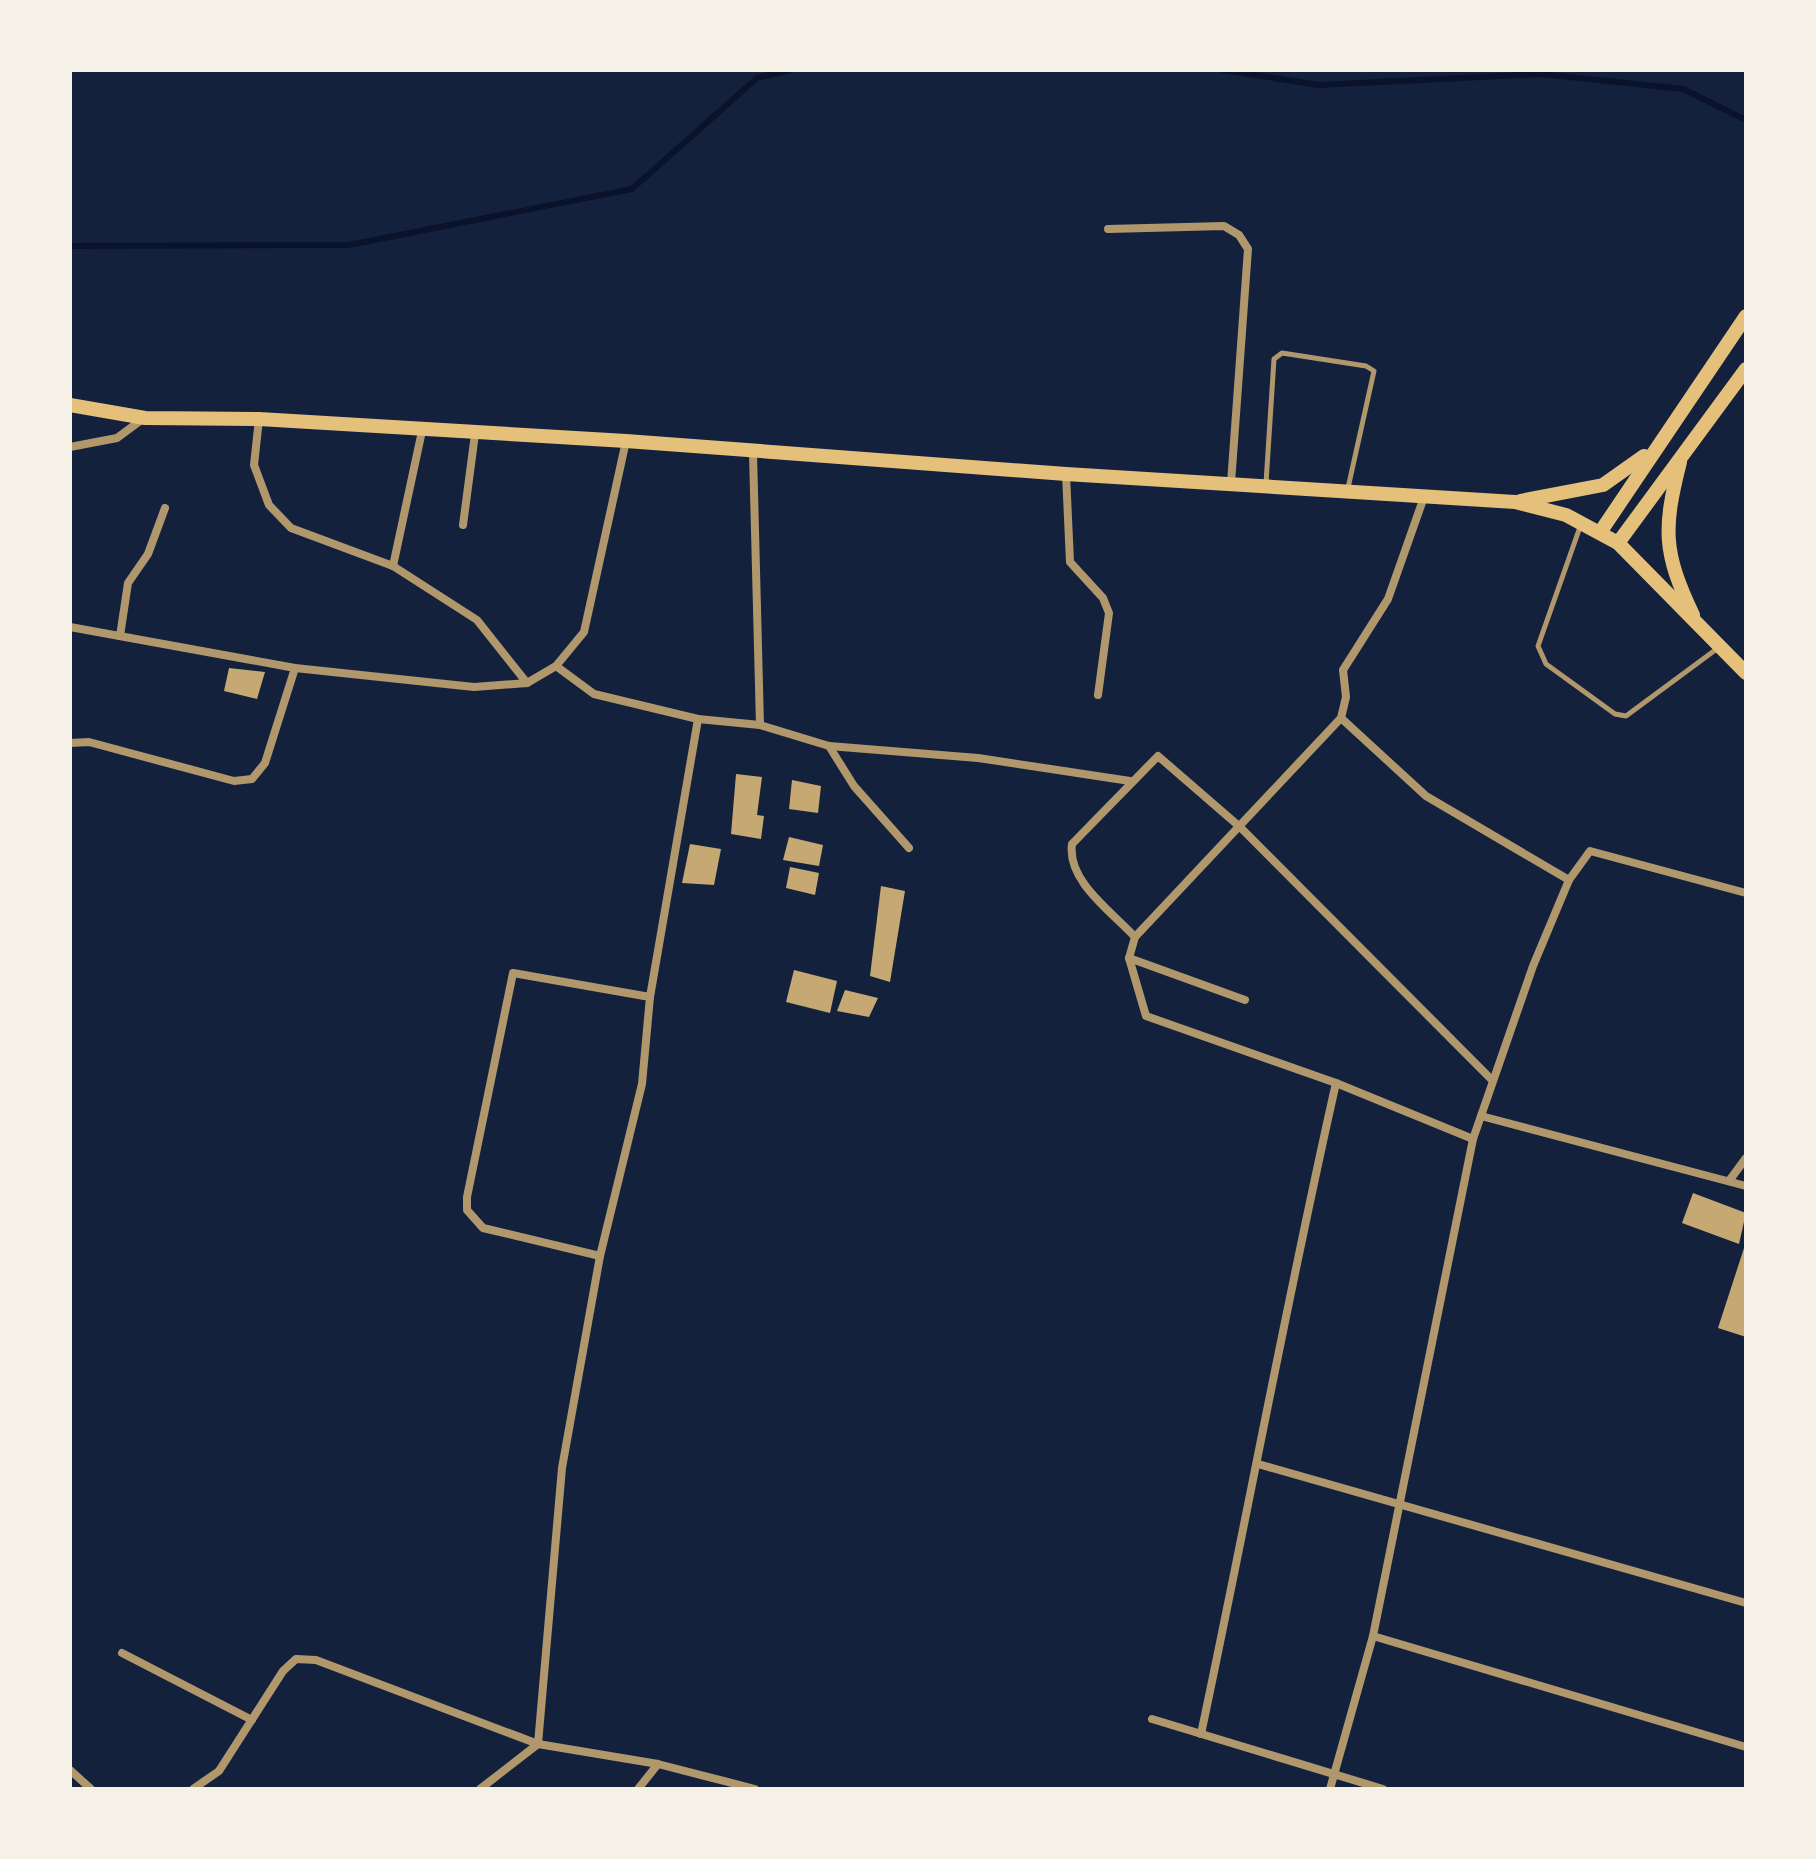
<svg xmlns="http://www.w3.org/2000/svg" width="1816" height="1859" viewBox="0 0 1816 1859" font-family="Lora,serif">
<rect width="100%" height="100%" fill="#14213d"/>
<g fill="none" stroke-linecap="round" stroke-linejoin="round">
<g stroke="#0b132b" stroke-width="6">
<polyline points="1223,70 1319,85 1541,74 1683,89 1746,120"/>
<polyline points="70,246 349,245 632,189 757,78 791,70"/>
</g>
</g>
<g fill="#c6a872">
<polygon points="229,668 265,672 257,699 224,691"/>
<polygon points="736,774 762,777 757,815 764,816 761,839 731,834"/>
<polygon points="792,780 821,786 818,813 789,809"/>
<polygon points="789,837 823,845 819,866 783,860"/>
<polygon points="690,844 721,849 714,885 682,883"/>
<polygon points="790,867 819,873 815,895 786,888"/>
<polygon points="881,886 905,891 890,982 870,976"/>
<polygon points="794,970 837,981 830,1013 786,1002"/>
<polygon points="845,990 878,998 869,1017 837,1011"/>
<polygon points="1693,1193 1746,1213 1739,1244 1682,1223"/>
<polygon points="1745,1245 1746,1245 1746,1337 1718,1328"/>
</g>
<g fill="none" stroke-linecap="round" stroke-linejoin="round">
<g stroke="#b1986c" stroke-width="5">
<polyline points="1266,483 1274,359 1282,353 1366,366 1374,371 1348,488"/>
<polyline points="1580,527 1538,646 1546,664 1615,714 1626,716 1718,648"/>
</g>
<g stroke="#b1986c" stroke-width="8">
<polyline points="1108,229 1224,226 1239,235 1248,249 1231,483"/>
<polyline points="259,419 254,465 269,505 291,528 393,566 477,620 527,683"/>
<polyline points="70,447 117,438 144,418"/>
<polyline points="753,453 760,725"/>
<polyline points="1066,474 1070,562 1103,598 1109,613 1098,695"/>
<polyline points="1424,497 1388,599 1343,670 1346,697 1341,718 1135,937 1129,958 1146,1016 1336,1083 1473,1139"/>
<polyline points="463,525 475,434"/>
<polyline points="393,566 422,431"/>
<polyline points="70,627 295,668 474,687 527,683 556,666 584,632 626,441"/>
<polyline points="120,636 128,583 148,554 165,508"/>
<polyline points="556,666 594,694 698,719 760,725 829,746 978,758 1130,781"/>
<polyline points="1341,718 1426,796 1569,880"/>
<polyline points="70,743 89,742 234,781 252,779 265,763 295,668"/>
<polyline points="829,746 854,786 909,848"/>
<path d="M 1135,937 C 1111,911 1067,881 1072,844 L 1158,756 L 1240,827 L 1492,1080"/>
<polyline points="1129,958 1245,1000"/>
<polyline points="1481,1116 1746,1186"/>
<polyline points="1729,1181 1746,1158"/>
<polyline points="600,1256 483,1228 467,1210 467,1197 513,973 650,997"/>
<polyline points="1258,1464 1746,1603"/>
<polyline points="1373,1636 1746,1747"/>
<polyline points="122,1653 252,1720"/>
<polyline points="1152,1719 1383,1789"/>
<path d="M 1201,1734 C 1247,1517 1287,1299 1336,1083"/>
<polyline points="70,1770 91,1789"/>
<polyline points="193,1789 219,1771 283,1671 296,1659 316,1660 538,1744 658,1764 755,1789"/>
<polyline points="480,1789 538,1744 562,1468 600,1256 642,1084 650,997 698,719"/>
<polyline points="638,1789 658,1764"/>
<polyline points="1330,1789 1373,1636 1473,1139 1533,966 1569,880 1590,851 1746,893"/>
</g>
<g stroke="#e5c07b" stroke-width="14">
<polyline points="70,405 145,418 259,419 626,441 1066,474 1515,502 1566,515 1618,543 1746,673"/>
<path d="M 1680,462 C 1663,529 1663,552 1693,615"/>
<polyline points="1520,501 1603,485 1644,456"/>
<polyline points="1601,531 1746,316"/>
<polyline points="1618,543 1746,369"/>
</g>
</g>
<rect width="1816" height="1859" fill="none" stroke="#f6f1e7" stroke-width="144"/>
</svg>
